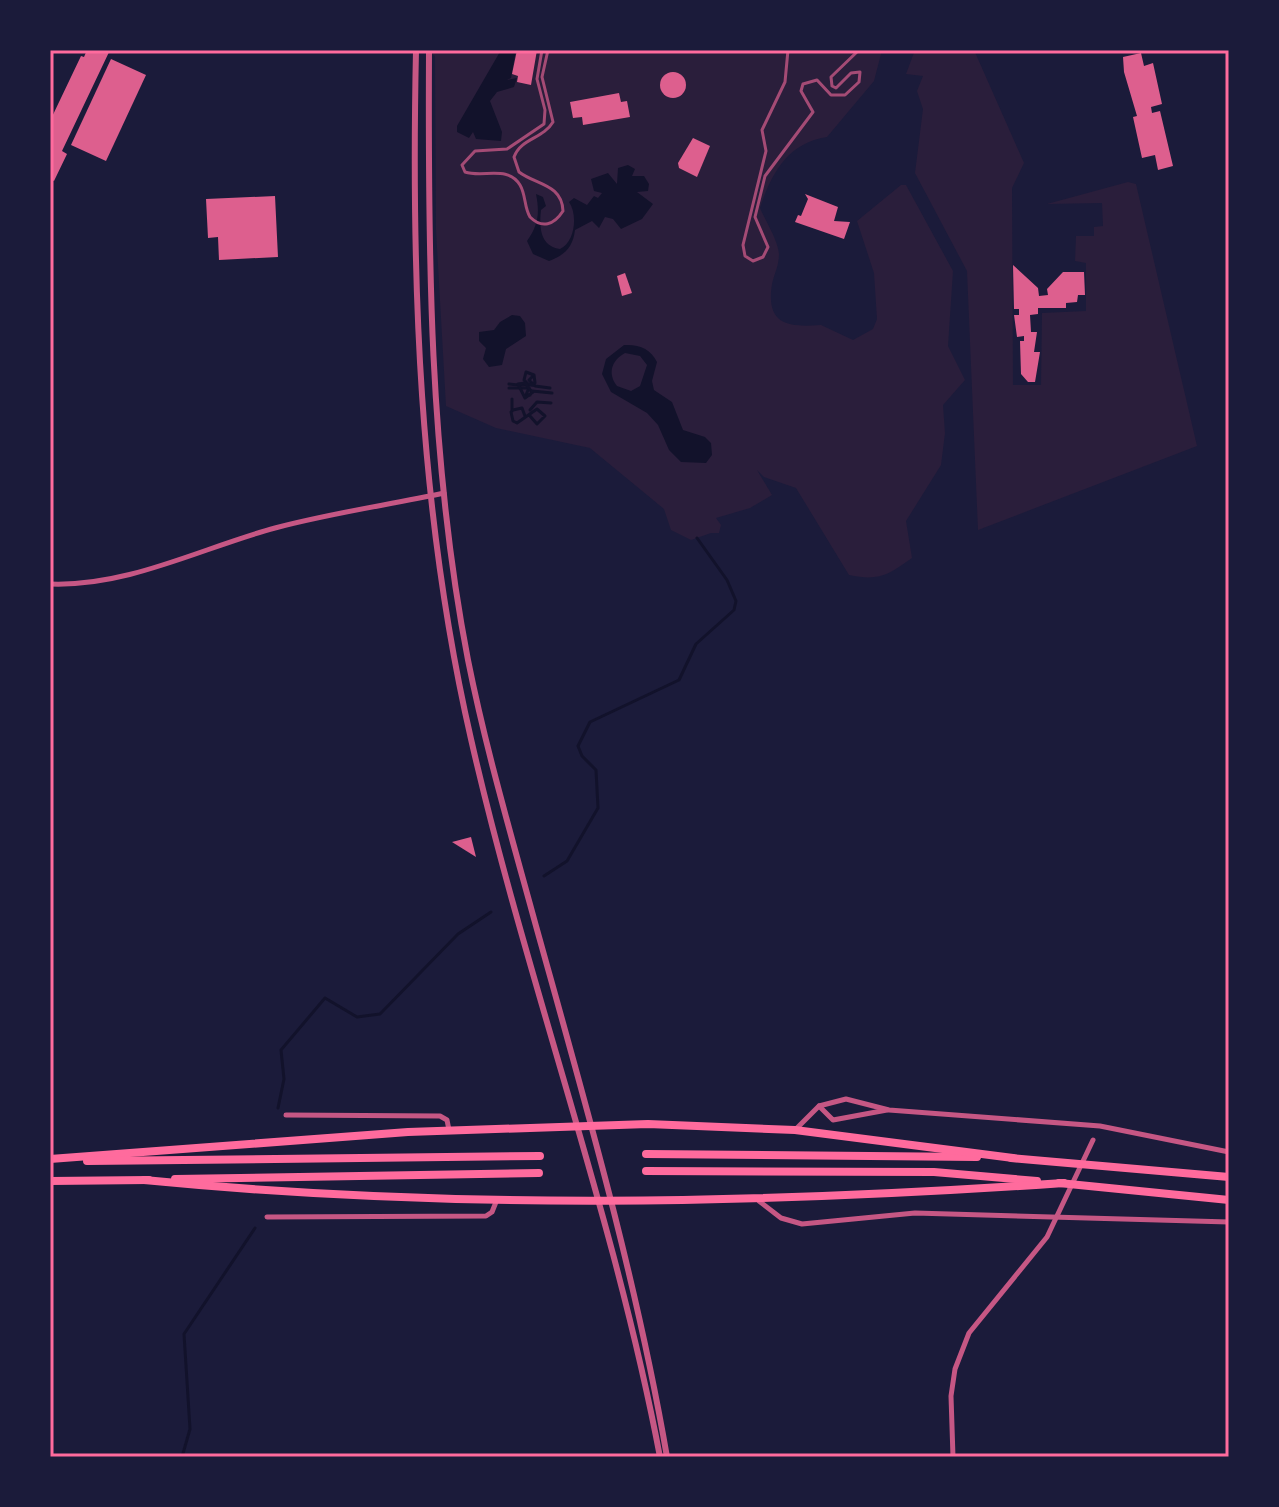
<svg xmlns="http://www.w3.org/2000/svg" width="1279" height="1507" viewBox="0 0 1279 1507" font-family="Bitter,serif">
<rect width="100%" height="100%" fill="#1b1b3a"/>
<g fill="#2a1e3b">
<path d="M 423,50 L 882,50 L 874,81 L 827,137 C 788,143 772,172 760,208 C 766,222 778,240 779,254 C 779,266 774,274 772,284 C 765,327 791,327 821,325 L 853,340 L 873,329 L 877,319 L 874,273 L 857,221 L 901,185 L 906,185 L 953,271 L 948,346 L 965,380 L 943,405 L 945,433 L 941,465 L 906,521 L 912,558 C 887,576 878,581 849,575 L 796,488 L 764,477 L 757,470 L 772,495 L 750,508 L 716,518 L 721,525 L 719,533 L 711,533 L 691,540 L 671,530 L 664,509 L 590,448 L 496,428 L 446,406 L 436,230 L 435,56 Z"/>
<polygon points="915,50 974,50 1024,163 1012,188 1013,385 1041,385 1042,313 1086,311 1086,263 1075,261 1076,236 1094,236 1094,227 1103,226 1102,203 1047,204 1128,182 1136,184 1197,446 978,530 967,271 915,173 923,109 917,91 923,76 906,74"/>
</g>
<g fill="#12122b" fill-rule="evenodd">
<polygon points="501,50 516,50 511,78 507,80 517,78 514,87 497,92 490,101 502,132 501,141 476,139 473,132 469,138 457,132 457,126"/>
<path d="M 628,165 L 635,169 L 632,176 L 644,176 L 649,184 L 648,191 L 637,192 L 653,204 L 642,219 L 621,229 L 613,219 L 605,217 L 599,228 L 592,221 L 575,230 C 573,247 565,255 549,261 L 533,254 L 527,241 C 538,225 540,214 536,194 L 543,197 L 546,206 L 541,210 C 539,227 540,246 560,249 C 575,242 578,215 569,202 L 574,198 L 587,205 L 594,196 L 598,198 L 602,193 L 594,191 L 591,179 L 608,173 L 617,184 L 618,168 Z"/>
<polygon points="512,315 520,316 525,323 526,336 506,349 502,365 489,367 483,359 486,348 479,341 479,332 494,330 500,322"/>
<path d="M 624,345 C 639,344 651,349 657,362 L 652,381 L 654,390 L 672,402 L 683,430 L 705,437 L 711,443 L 712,455 L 706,463 L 681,462 L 669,450 L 658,425 L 647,413 L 611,392 L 602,374 L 606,359 ZM 625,353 L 640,356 L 647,365 L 640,386 L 631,391 L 617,386 C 607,373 612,360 625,353 Z"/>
</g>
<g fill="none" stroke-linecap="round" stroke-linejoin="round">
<g stroke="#12122b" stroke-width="3">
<polyline points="533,376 529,380 535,386 550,388"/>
<path d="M 509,384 C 517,385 527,386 535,383 L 534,375 L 526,372 L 524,380 C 527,383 529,386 534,385"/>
<polyline points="509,388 529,388"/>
<polyline points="528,390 526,395 530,395"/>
<polyline points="531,391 525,383 518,384 525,398 533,392"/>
<polyline points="532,391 552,393"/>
<polyline points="512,399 512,411"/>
<polyline points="513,410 522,408 525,416"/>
<polyline points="530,410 537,402 551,403"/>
<polyline points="511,412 513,421 517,423 537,409 545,416 537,424 530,416"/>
<polyline points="544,876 567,861 598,808 596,770 582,756 578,746 590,722 679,680 696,644 734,610 736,601 727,580 697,538"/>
<polyline points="278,1108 284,1079 281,1050 325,998 357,1017 380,1014 458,934 491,912"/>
<polyline points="182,1457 190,1429 184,1334 255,1228"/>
</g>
</g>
<g fill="#dd5f8e">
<polygon points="87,50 110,50 62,151 67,154 54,181 50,179 50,121 81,56 84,57"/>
<polygon points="517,50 537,50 531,85 517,82 518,76 512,74"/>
<polygon points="1141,53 1144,66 1153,63 1162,104 1151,107 1152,113 1160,111 1173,166 1158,170 1155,155 1142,158 1133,117 1137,116 1124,72 1123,57"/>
<polygon points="111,59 146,75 106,161 71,145"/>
<circle cx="673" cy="85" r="13"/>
<polygon points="619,93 621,102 627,101 630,117 583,125 582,117 573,118 570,102"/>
<polygon points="693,138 710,146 697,177 679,168 678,163"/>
<polygon points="805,194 838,207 834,221 850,222 844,239 795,222 798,215 801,216 808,199"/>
<polygon points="275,196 278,257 219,260 218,237 208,238 206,199"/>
<polygon points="1013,265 1038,288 1039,296 1048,295 1047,289 1063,272 1084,272 1085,295 1078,295 1077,302 1066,303 1066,308 1038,308 1038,314 1030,315 1031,332 1037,332 1034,352 1040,352 1035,382 1028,382 1021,374 1020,341 1024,341 1024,336 1017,337 1014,315 1019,315 1019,309 1014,309"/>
<polygon points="625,273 632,293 622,296 617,276"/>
<polygon points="471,837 476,857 452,842"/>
</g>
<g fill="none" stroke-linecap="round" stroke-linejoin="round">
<g stroke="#c65784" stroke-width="5">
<path d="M 50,584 C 128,587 201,548 275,528 C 331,513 388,505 444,493"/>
<polyline points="819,1106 833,1120 887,1110"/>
<polyline points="286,1115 440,1116 447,1120 449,1130"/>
<polyline points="796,1129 819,1106 846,1099 889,1110 1100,1126 1229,1152"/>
<polyline points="759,1201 781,1218 802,1224 915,1213 1229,1222"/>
<polyline points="267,1217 486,1216 492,1212 496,1202"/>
<polyline points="953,1457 951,1396 955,1369 969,1333 1047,1237 1093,1140"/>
</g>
<g stroke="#c65784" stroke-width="6">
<path d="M 416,50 C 411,281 419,513 471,739 C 526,980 614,1214 660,1457"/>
<path d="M 429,50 C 428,254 429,459 468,660 C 486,750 512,838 536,926 C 585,1102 636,1277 667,1457"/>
</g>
<g stroke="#ff6b9d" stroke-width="8">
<polyline points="646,1154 977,1157"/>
<polyline points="1011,1158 1229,1177"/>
<polyline points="50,1159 408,1132 648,1124 795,1130 1013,1158"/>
<polyline points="87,1161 540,1156"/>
<polyline points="646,1171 934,1172 1037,1181"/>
<polyline points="175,1179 539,1173"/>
<path d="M 144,1180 C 451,1210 757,1204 1064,1183"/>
<polyline points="50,1181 149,1180"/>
<polyline points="1059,1183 1229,1200"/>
</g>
<g stroke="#a44b75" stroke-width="3">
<path d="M 542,50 L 537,79 L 545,110 L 544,124 L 507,149 L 475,151 L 462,165 L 465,172 C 483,178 508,165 520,185 C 526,195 524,207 530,217 C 542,229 554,225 563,211 C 562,184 536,185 519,172 L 514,157 C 521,138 543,139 553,122 L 542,77 L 548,50"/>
<polyline points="788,50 785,82 762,130 766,151 743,245 745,256 753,261 763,257 768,247 755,217 765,176 813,112 801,91 803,84 817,80 831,95 845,95 859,82 860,72 851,73 836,88 832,86 831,77 859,50"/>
</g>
</g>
<rect width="1279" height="1507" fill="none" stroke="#1b1b3a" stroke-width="104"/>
<rect x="52" y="52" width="1175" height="1403" fill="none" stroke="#ff6b9d" stroke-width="3"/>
</svg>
